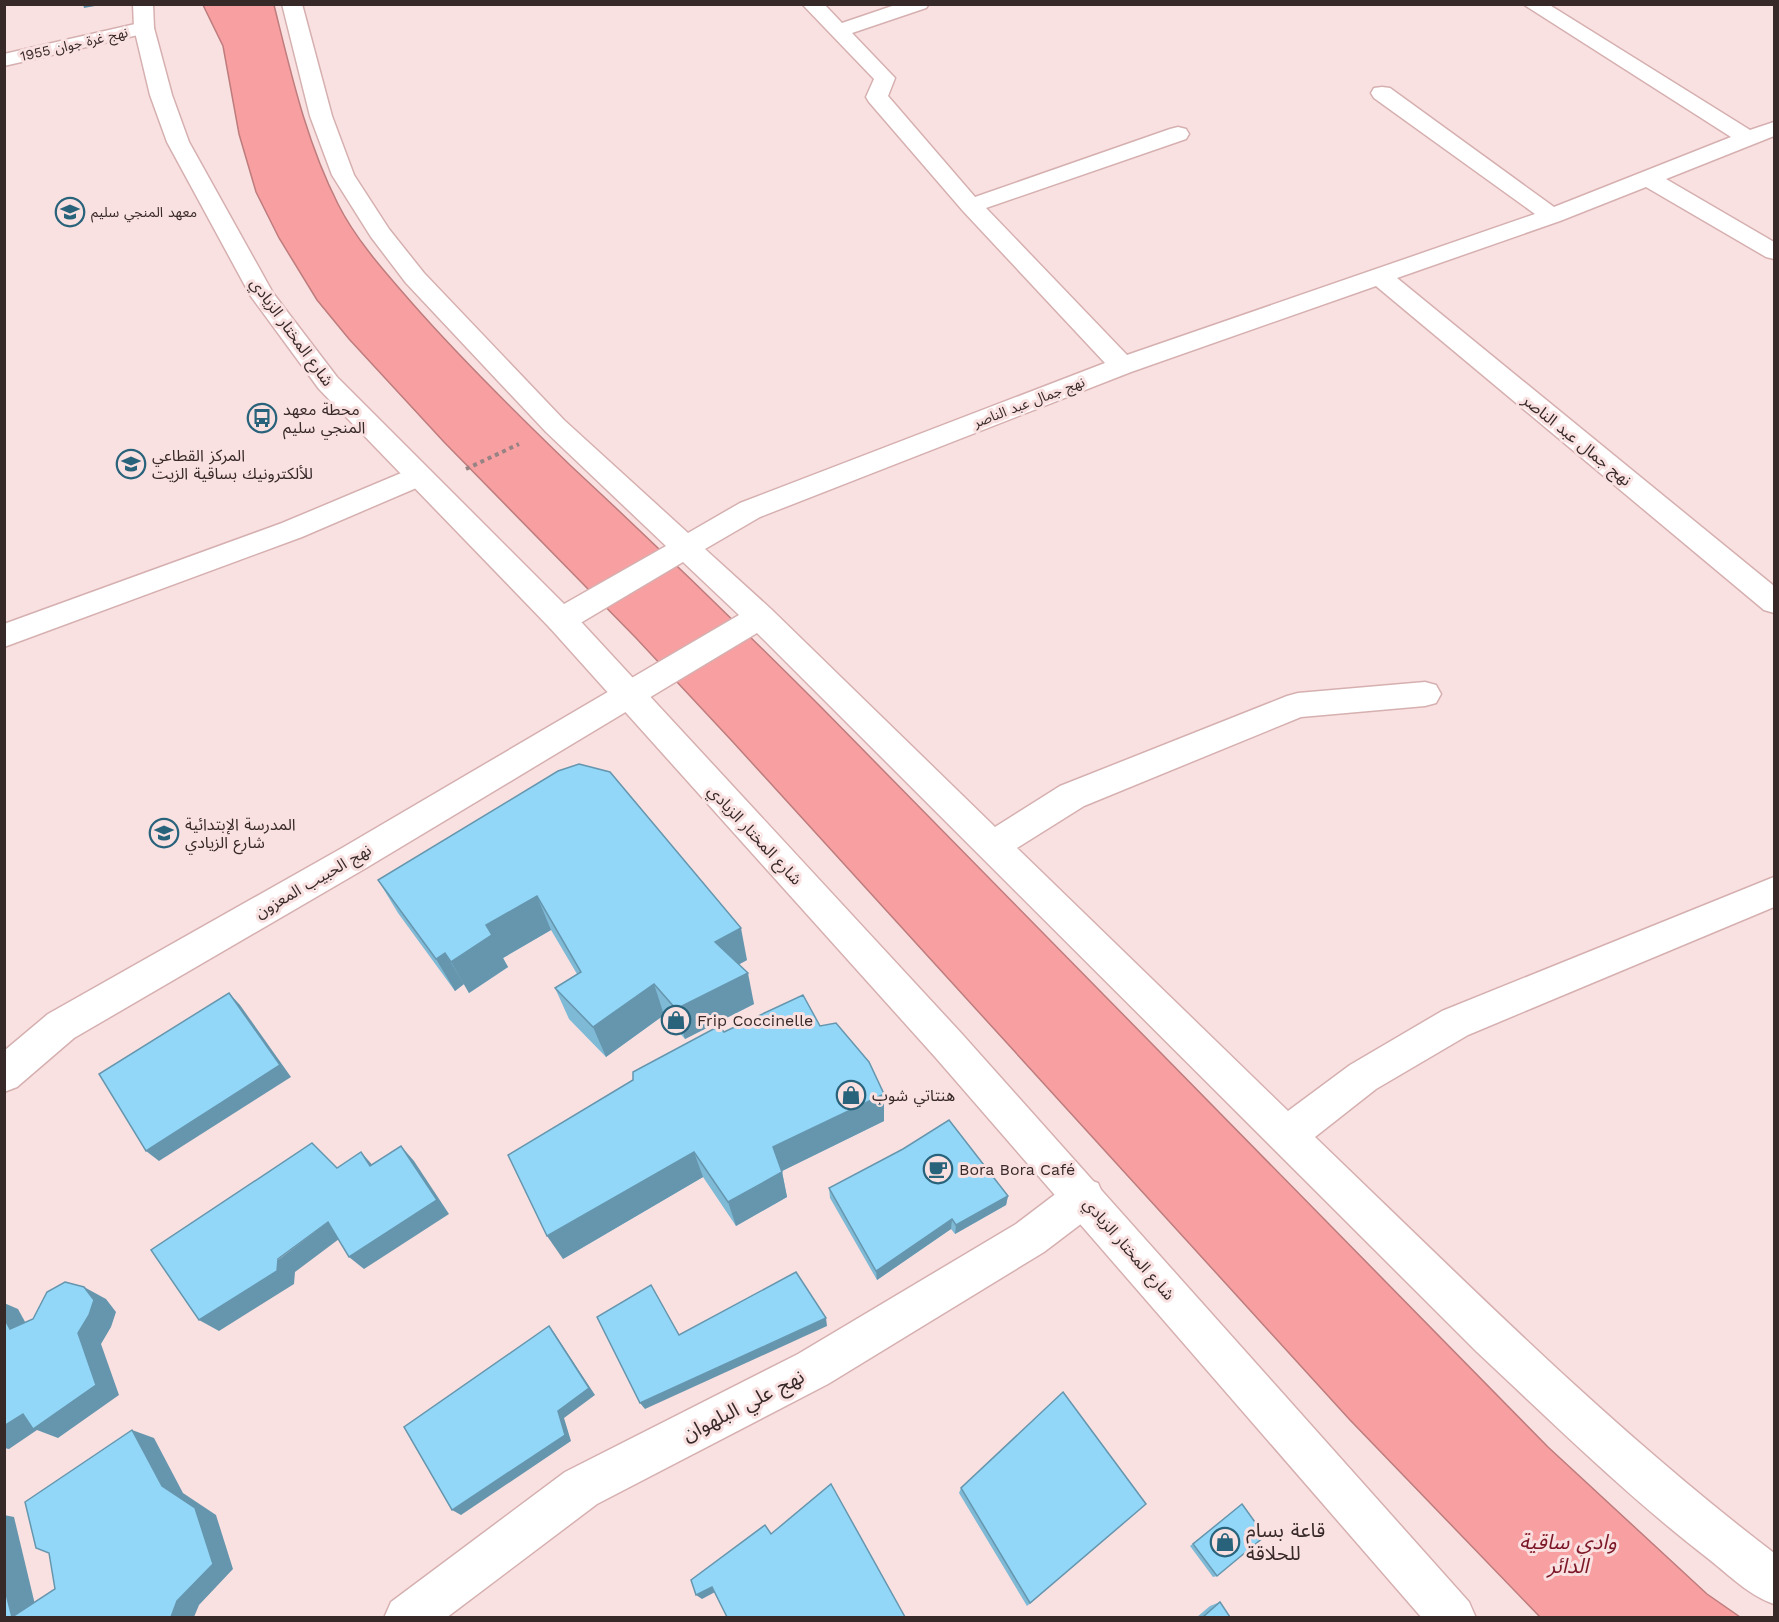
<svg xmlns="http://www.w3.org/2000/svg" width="1779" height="1622" viewBox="0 0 1779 1622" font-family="'Work Sans','Noto Sans Arabic',sans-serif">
<rect width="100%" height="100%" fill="#fae1e1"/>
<path fill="#f79fa1" stroke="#be7c7d" stroke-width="1.5" d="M 203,5 L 274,5 C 291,73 306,141 338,204 C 356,240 385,272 412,303 C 462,360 516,413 571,466 C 656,545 739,625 821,707 L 1548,1447 L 1707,1594 L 1740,1617 L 1540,1617 L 1350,1420 L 732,741 L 636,638 L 444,442 L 349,339 L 317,300 L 279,238 L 256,192 L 239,134 L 223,46 Z"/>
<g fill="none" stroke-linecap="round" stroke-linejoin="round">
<g stroke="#d6b0b0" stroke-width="3">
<g id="minor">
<path d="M 282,4 L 302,4 L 332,116 L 354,175 L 389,229 L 424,273 L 564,420 L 688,533 L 740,503 L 1105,363 L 963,211 L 869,102 L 866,97 L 874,79 L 802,4 L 824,4 L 842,23 L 898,4 L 929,4 L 926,8 L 852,33 L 895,78 L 888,96 L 975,197 L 1170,129 L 1178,127 L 1186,129 L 1189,134 L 1186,139 L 986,208 L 1127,355 L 1535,214 L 1374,98 L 1371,93 L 1374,88 L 1382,87 L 1390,88 L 1554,207 L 1731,137 L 1523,4 L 1548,4 L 1750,130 L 1774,122 L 1774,136 L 1666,179 L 1774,242 L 1774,259 L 1766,257 L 1646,187 L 1560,221 L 1397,278 L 1774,586 L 1774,613 L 1764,610 L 1376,286 L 1131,372 L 760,517 L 705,549 L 771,609 L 995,827 L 1060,786 L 1287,696 L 1298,693 L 1425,682 L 1436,685 L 1441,694 L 1436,703 L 1425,706 L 1301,717 L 1084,806 L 1017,848 L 1288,1111 L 1350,1065 L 1442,1011 L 1774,877 L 1774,907 L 1468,1035 L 1376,1089 L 1315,1137 C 1464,1280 1610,1428 1774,1553 L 1774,1604 C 1750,1596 1730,1576 1710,1560 C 1628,1497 1553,1423 1477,1352 L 757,633 L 366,868 L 74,1038 L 17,1087 L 4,1092 L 4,1051 L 48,1014 L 342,848 L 739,615 L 683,562 L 572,628 L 561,631 L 550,628 L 546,620 L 550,612 L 666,546 L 546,432 L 406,283 L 371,237 L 332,175 L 310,116 Z"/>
<polygon points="144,22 151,24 154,28 151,32 4,66 4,54"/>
<polygon points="418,466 428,469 432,476 428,483 302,537 4,647 4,624 282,523"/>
<polygon points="1084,1178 1098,1183 1104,1197 1098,1211 1044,1252 828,1384 597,1504 446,1618 384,1618 391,1602 565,1472 798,1354 1016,1224 1070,1183"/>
</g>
</g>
<g stroke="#d6b0b0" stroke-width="3">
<polygon id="major" points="133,4 153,4 154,28 172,95 189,142 273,293 337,377 572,612 962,1034 1469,1602 1476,1618 1422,1618 936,1058 550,628 319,389 250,295 167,142 150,95 134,28"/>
</g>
<polyline stroke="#978383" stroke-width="4" stroke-dasharray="4 4" stroke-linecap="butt" points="466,469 519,444"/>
<use href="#minor" fill="#fff" fill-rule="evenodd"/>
<use href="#major" fill="#fff" fill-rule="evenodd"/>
</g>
<g fill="#7eb9d5">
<polygon points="558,771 747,960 739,964 754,1004 685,1039 664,1015 606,1057 569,1019 555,988 577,974 551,930 503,958 508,967 469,993 464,984 455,991 398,913 378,880"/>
<polygon points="820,1026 884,1094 884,1121 782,1171 787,1197 736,1226 703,1177 563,1259 724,1032"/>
<polygon points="829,1188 1008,1196 1006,1205 955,1234 951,1229 877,1280 830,1198"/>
<polygon points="961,1488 1146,1504 1027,1606 959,1493"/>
<polygon points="1242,1504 1217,1576 1213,1577 1190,1546"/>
<polygon points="1220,1602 1230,1617 1197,1617 1210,1606"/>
</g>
<g fill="#6696ae">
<polygon points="83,4 106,4 84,8"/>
<polygon points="537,896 551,930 503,958 508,967 469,993 451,962 486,925"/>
<polygon points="741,928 747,960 722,974 715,942"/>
<polygon points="445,953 464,984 455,991 436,959"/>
<polygon points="748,973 754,1004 685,1039 676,1009"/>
<polygon points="654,984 664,1015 606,1057 593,1027"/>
<polygon points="229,993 240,1005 291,1077 159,1161 146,1151"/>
<polygon points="884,1094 884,1121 778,1173 773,1147"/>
<polygon points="401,1146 414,1161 449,1214 364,1269 349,1257"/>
<polygon points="361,1152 375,1168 370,1166"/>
<polygon points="694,1152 703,1177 563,1259 547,1236"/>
<polygon points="782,1172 787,1197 736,1226 728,1202"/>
<polygon points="1008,1196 1006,1205 955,1234 956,1225"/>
<polygon points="952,1219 951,1229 877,1280 876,1271"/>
<polygon points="328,1222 343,1236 295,1272 294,1284 219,1331 199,1320"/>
<polygon points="84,1287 106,1299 116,1312 111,1327 101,1344 119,1395 58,1438 37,1430 9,1449 4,1448 4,1426"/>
<polygon points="4,1303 18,1309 35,1340 10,1329 4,1318"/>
<polygon points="826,1318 827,1326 645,1409 640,1403"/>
<polygon points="549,1326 555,1334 595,1395 564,1418 571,1441 461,1515 452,1510 558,1411"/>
<polygon points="132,1430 154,1438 183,1493 216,1515 233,1569 199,1605 194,1617 171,1617 162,1486"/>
<polygon points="4,1515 14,1517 38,1617 12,1617 4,1586"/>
<polygon points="712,1587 717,1591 702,1599 696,1595"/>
</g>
<g fill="#92d7f8" stroke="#6696ae" stroke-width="1.5">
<polygon points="579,764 610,772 741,928 715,942 748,973 676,1009 654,984 593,1027 555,988 581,972 537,896 486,925 492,935 451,962 445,953 436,959 378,880 558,771"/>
<polygon points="229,993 280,1065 146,1151 99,1074"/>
<polygon points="803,995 820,1026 836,1023 869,1062 884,1094 773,1147 782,1172 728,1202 694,1152 547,1236 508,1155 633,1080 633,1072 719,1026 724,1032"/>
<polygon points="949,1120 1008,1196 956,1225 952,1219 876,1271 829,1188 903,1149"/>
<polygon points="312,1143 337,1168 361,1152 370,1166 401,1146 437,1200 349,1257 328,1222 278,1259 277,1271 199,1320 151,1250"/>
<polygon points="796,1272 826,1318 640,1403 597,1317 651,1285 679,1335"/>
<polygon points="65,1282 84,1287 94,1300 89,1315 78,1333 96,1385 33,1429 23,1414 4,1426 4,1318 10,1329 33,1319 47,1292"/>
<polygon points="549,1326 589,1388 558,1411 565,1435 452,1510 404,1427"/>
<polygon points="1063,1392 1146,1504 1030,1603 961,1488"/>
<polygon points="132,1430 162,1486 195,1508 213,1564 177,1601 171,1617 4,1617 4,1586 12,1617 55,1589 49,1553 36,1548 25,1502"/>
<polygon points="831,1484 905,1617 727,1617 712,1587 696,1595 691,1580 765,1525 771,1534"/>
<polygon points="1242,1504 1265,1536 1217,1576 1193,1544"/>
<polygon points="1220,1602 1230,1617 1203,1617"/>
</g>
<defs>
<g id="school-ring" transform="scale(1.5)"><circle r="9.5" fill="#fae1e1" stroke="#29637b" stroke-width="1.5"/><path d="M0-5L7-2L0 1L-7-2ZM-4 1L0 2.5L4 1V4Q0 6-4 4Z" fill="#29637b"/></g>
<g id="bus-ring" transform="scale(1.5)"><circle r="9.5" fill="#fae1e1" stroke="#29637b" stroke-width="1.5"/><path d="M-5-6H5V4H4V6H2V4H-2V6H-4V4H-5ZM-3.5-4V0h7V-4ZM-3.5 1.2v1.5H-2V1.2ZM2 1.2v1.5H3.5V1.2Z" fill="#29637b"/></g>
<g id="university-ring" transform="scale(1.5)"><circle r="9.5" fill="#fae1e1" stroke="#29637b" stroke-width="1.5"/><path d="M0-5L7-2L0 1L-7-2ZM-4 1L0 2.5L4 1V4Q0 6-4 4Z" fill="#29637b"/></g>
<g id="shop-ring" transform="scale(1.5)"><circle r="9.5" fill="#fae1e1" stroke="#29637b" stroke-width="1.5"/><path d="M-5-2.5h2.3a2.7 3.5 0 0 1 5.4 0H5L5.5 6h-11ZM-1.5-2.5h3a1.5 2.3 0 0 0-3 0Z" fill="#29637b"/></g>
<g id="cafe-ring" transform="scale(1.5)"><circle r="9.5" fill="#fae1e1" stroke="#29637b" stroke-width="1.5"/><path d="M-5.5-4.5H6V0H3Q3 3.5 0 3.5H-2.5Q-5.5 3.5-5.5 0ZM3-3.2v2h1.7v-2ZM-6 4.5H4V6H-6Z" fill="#29637b"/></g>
</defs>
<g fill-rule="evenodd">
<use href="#school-ring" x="70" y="212"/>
<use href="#bus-ring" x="262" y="418"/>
<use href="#university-ring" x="131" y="464"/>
<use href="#school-ring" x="164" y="833"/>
<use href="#shop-ring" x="676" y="1020"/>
<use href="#shop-ring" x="851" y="1095"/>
<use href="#cafe-ring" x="938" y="1169"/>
<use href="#shop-ring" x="1225" y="1542"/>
</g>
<g text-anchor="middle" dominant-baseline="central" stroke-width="6" stroke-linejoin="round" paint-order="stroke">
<g font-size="14" fill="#382929" stroke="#fae1e1">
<text transform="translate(74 44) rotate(-13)">نهج غرة جوان 1955</text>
<text transform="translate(1029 402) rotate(-21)">نهج جمال عبد الناصر</text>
</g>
<g font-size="14" fill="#382929" stroke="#fae1e1" text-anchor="start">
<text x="91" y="212">معهد المنجي سليم</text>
</g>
<g font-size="16" fill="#382929" stroke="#fae1e1">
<text transform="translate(292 332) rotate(54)">شارع المختار الزيادي</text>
<text transform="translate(1577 440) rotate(39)">نهج جمال عبد الناصر</text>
<text transform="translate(755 835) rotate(47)">شارع المختار الزيادي</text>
<text transform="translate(313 881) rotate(-30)">نهج الحبيب المعزون</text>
<text transform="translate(1129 1249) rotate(49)">شارع المختار الزيادي</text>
</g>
<g font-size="16" fill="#382929" stroke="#fae1e1" text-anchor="start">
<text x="283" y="409">محطة معهد<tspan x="283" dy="18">المنجي سليم</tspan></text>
<text x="152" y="455">المركز القطاعي<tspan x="152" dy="18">للألكترونيك بساقية الزيت</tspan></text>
<text x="185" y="824">المدرسة الإبتدائية<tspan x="185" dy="18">شارع الزيادي</tspan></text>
<text x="697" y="1020">Frip Coccinelle</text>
<text x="872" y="1095">هنتاتي شوب</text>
<text x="959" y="1169">Bora Bora Café</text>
</g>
<g font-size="20" fill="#382929" stroke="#fae1e1">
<text transform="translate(743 1405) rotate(-27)">نهج علي البلهوان</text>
</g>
<g font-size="20" fill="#382929" stroke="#fae1e1" text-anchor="start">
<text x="1246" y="1530">قاعة بسام<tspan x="1246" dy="23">للحلاقة</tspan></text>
</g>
<g font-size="21" font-style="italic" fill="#7c1727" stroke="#fae1e1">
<text x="1568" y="1541">وادي ساقية<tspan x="1568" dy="24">الدائر</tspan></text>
</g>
</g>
<rect width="1779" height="1622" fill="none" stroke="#382929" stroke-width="12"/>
</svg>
